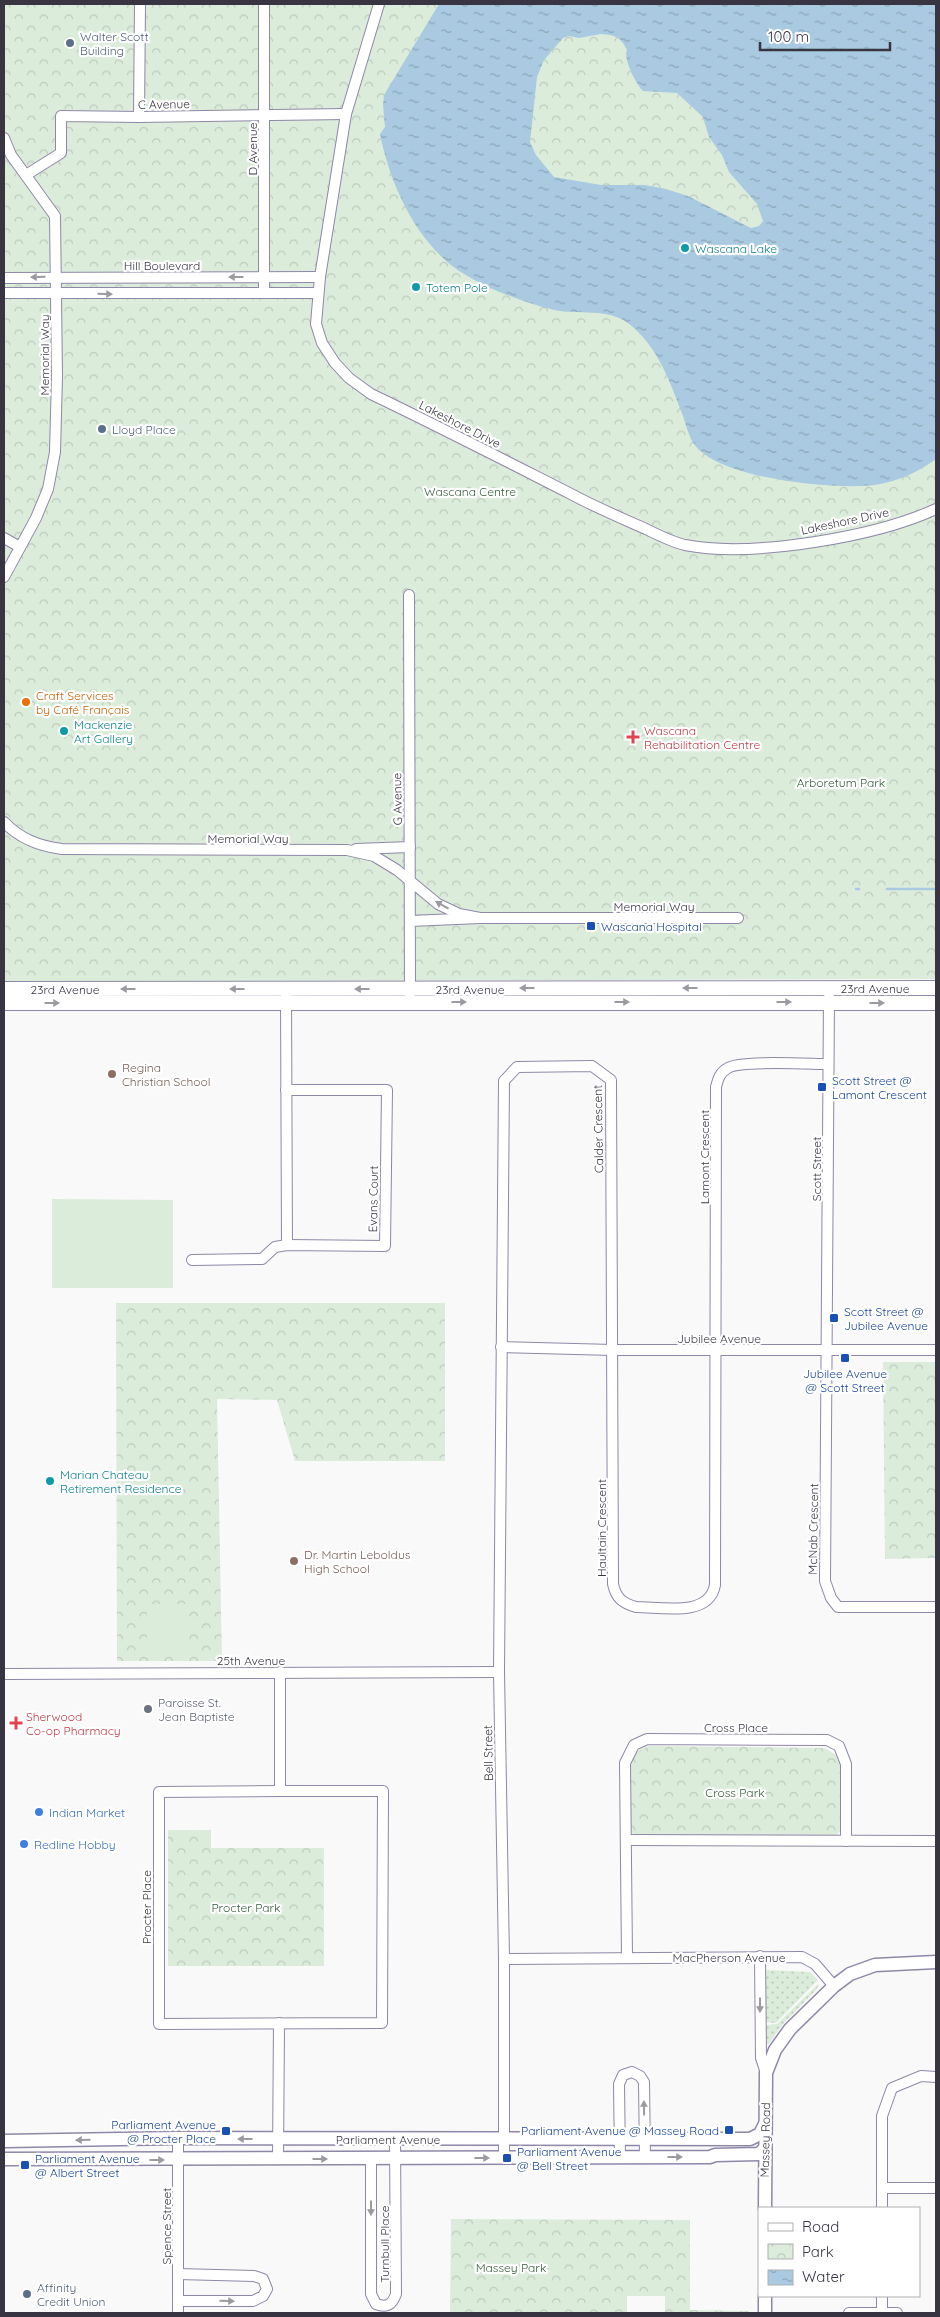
<svg xmlns="http://www.w3.org/2000/svg" width="940" height="2317" viewBox="0 0 940 2317" font-family="Quicksand,sans-serif">
<defs>
<pattern id="grass-dots" width="8" height="8" patternUnits="userSpaceOnUse" patternTransform="scale(1.25)"><rect width="8" height="8" fill="#dbecdb"/><path d="M2 2h.1M6 6h.1" fill="none" stroke="#bdcbbd" stroke-width="1.8" stroke-linecap="round"/></pattern>
<pattern id="park-crowns" width="20" height="18" patternUnits="userSpaceOnUse" patternTransform="scale(1.25)"><rect width="20" height="18" fill="#dbecdb"/><path d="M2 6a3 3 0 1 1 6 0M12 15a3 3 0 1 1 6 0" fill="none" stroke="#bdcbbd"/></pattern>
<pattern id="water-ripples" width="26" height="14" patternUnits="userSpaceOnUse" patternTransform="scale(1.25)"><rect width="26" height="14" fill="#a9cae0"/><path d="M2 4q2-2 4 0t4 0M15 11q2-2 4 0t4 0" fill="none" stroke="#8ba5b7"/></pattern>
</defs>
<rect width="100%" height="100%" fill="#f9f9f9"/>
<g fill="url(#grass-dots)">
<polygon points="768,1970 810,1972 818,1980 776,2023 764,2022 764,1971"/>
<polygon points="819,1983 817,1989 783,2024 769,2044 765,2044 765,2025 777,2024"/>
</g>
<g fill="url(#park-crowns)">
<polygon points="4,4 936,4 936,979 4,982"/>
<polygon points="116,1303 445,1303 445,1461 295,1461 277,1400 217,1399 222,1661 117,1661"/>
<polygon points="883,1362 936,1362 936,1558 885,1559"/>
<polygon points="648,1746 825,1748 836,1755 841,1767 841,1831 834,1837 637,1837 629,1830 630,1763 636,1752"/>
<polygon points="168,1830 211,1830 211,1848 324,1848 324,1966 168,1966"/>
<polygon points="451,2219 690,2220 690,2310 749,2311 749,2313 665,2313 665,2296 627,2296 627,2313 450,2313"/>
</g>
<g fill="#dbecdb">
<polygon points="52,1199 173,1200 173,1288 52,1288"/>
<polygon points="147,1604 188,1604 188,1651 147,1650"/>
</g>
<path fill="url(#water-ripples)" fill-rule="evenodd" d="M 439,4 L 936,4 L 936,459 C 918,472 897,482 874,485 C 835,490 718,479 694,444 C 689,437 686,425 683,416 C 670,382 658,346 628,323 C 608,308 577,315 554,310 C 521,302 470,283 445,260 C 410,228 389,179 380,134 L 385,127 L 383,105 L 384,95 ZM 601,34 C 615,35 621,37 627,50 C 623,59 636,84 643,91 L 677,93 L 703,117 L 709,137 L 722,155 L 729,172 L 757,204 L 763,221 L 759,226 L 751,228 L 688,196 L 666,189 L 645,185 L 601,185 L 554,177 L 536,155 L 530,142 L 537,77 L 544,60 L 563,38 L 569,36 L 579,38 Z"/>
<g fill="none" stroke-linecap="round" stroke-linejoin="round">
<g stroke="#a9cae0" stroke-width="2.5">
<polyline points="856,889 859,889"/>
<polyline points="887,889 936,889"/>
</g>
<g stroke="#8f87a8" stroke-width="12">
<g id="minor">
<polyline points="264,4 264,293"/>
<path d="M 379,4 L 346,114 L 320,277 L 316,324 L 322,343 L 335,363 L 349,378 L 371,394 C 438,426 504,460 571,494 C 595,507 621,518 646,529 C 658,535 672,542 685,545 C 751,558 875,537 936,509"/>
<polyline points="139,117 140,4"/>
<polyline points="4,138 11,155 55,216 57,376 55,452 48,489 36,518 4,577"/>
<polyline points="26,175 61,153 61,116 139,117 346,114"/>
<polyline points="4,278 320,277"/>
<polyline points="4,293 317,293"/>
<polyline points="4,538 20,547"/>
<polyline points="409,595 410,994"/>
<path d="M 4,822 C 20,839 39,846 62,849 L 347,850 L 374,856 L 397,870 L 438,904 L 459,914 L 480,918"/>
<polyline points="356,849 410,847"/>
<polyline points="410,921 480,918 738,918"/>
<polyline points="286,996 287,1245"/>
<polyline points="829,997 825,1581 831,1598 838,1607 936,1607"/>
<polyline points="192,1260 262,1259 275,1247 287,1245 385,1246 387,1090 286,1090"/>
<polyline points="501,1347 613,1350 936,1350"/>
<polyline points="4,1674 499,1672"/>
<polygon points="280,1791 383,1791 382,2023 159,2024 159,1792"/>
<polyline points="280,1791 280,1672"/>
<polyline points="626,1840 936,1841"/>
<polyline points="760,1956 761,2058 766,2073"/>
<polyline points="627,1957 625,1763 634,1745 647,1739 827,1740 839,1746 846,1764 846,1841"/>
<polyline points="504,1959 802,1957 815,1964 834,1986"/>
<polyline points="178,2138 178,2313"/>
<path d="M 504,2158 L 504,1959 L 499,1672 L 504,1081 L 517,1067 L 592,1066 L 611,1080 L 613,1584 C 616,1598 622,1603 636,1607 C 661,1607 709,1618 715,1585 L 716,1087 C 718,1079 720,1072 728,1068 C 739,1060 810,1064 828,1064"/>
<polyline points="620,2158 619,2084 623,2075 632,2072 640,2076 644,2082 645,2157"/>
<polyline points="278,2159 279,2023"/>
<path d="M 371,2159 L 371,2294 L 376,2304 C 387,2308 392,2305 396,2294 L 395,2139"/>
<polyline points="882,2188 936,2188"/>
<polyline points="882,2208 882,2116 892,2088 921,2076 936,2077"/>
<polyline points="178,2274 254,2276 263,2279 267,2289 263,2296 253,2301 178,2301"/>
<polyline points="882,2296 882,2313"/>
<polyline points="849,2313 897,2313"/>
</g>
</g>
<g stroke="#8f87a8" stroke-width="15">
<g id="tertiary">
<polyline points="4,2141 178,2138 750,2139 760,2134 765,2124"/>
<polyline points="4,2159 710,2157 715,2155 759,2154 765,2148"/>
<polyline points="765,2208 766,2073 775,2050 790,2029 834,1986 850,1974 875,1965 936,1962"/>
<polyline points="765,2296 765,2313"/>
</g>
</g>
<g stroke="#8f87a8" stroke-width="16">
<g id="secondary">
<polyline points="4,989 936,988"/>
<polyline points="4,1003 936,1003"/>
</g>
</g>
<use href="#minor" stroke="#fff" stroke-width="10"/>
<use href="#tertiary" stroke="#fff" stroke-width="12"/>
<use href="#secondary" stroke="#fff" stroke-width="14"/>
</g>
<defs><path id="oneway-solid" d="M-6-.8H1V-3.2L6.5 0L1 3.2V.8H-6Z" transform="scale(1.25)"/></defs>
<g fill="#9c9aa0">
<use href="#oneway-solid" transform="translate(38 277) rotate(179)"/>
<use href="#oneway-solid" transform="translate(236 277) rotate(-180)"/>
<use href="#oneway-solid" transform="translate(105 294) rotate(1)"/>
<use href="#oneway-solid" transform="translate(442 905) rotate(-151)"/>
<use href="#oneway-solid" transform="translate(527 988) rotate(180)"/>
<use href="#oneway-solid" transform="translate(690 988) rotate(180)"/>
<use href="#oneway-solid" transform="translate(128 989) rotate(-180)"/>
<use href="#oneway-solid" transform="translate(237 989) rotate(180)"/>
<use href="#oneway-solid" transform="translate(362 989) rotate(180)"/>
<use href="#oneway-solid" transform="translate(459 1002)"/>
<use href="#oneway-solid" transform="translate(622 1002)"/>
<use href="#oneway-solid" transform="translate(784 1002)"/>
<use href="#oneway-solid" transform="translate(52 1003)"/>
<use href="#oneway-solid" transform="translate(877 1003)"/>
<use href="#oneway-solid" transform="translate(760 2005) rotate(90)"/>
<use href="#oneway-solid" transform="translate(644 2108) rotate(-91)"/>
<use href="#oneway-solid" transform="translate(245 2139) rotate(-180)"/>
<use href="#oneway-solid" transform="translate(83 2140) rotate(179)"/>
<use href="#oneway-solid" transform="translate(675 2157)"/>
<use href="#oneway-solid" transform="translate(482 2158)"/>
<use href="#oneway-solid" transform="translate(320 2159)"/>
<use href="#oneway-solid" transform="translate(157 2160)"/>
<use href="#oneway-solid" transform="translate(371 2208) rotate(90)"/>
<use href="#oneway-solid" transform="translate(227 2301) rotate(1)"/>
</g>
<g fill="#5c6f8a" stroke="#fff" stroke-width="2">
<circle cx="70" cy="43" r="5"/>
<circle cx="102" cy="429" r="5"/>
<circle cx="27" cy="2294" r="5"/>
</g>
<g fill="#0f9aa8" stroke="#fff" stroke-width="2">
<circle cx="685" cy="248" r="5"/>
<circle cx="416" cy="287" r="5"/>
<circle cx="64" cy="731" r="5"/>
<circle cx="50" cy="1481" r="5"/>
</g>
<circle fill="#e8710a" stroke="#fff" stroke-width="2" cx="26" cy="702" r="5"/>
<g fill="#e0444e" stroke="#fff" stroke-width="2">
<path d="M630.5 729.5h5v5h5v5h-5v5h-5v-5h-5v-5h5z"/>
<path d="M13.5 1715.5h5v5h5v5h-5v5h-5v-5h-5v-5h5z"/>
</g>
<g fill="#1a4fb4" stroke="#fff" stroke-width="2">
<rect x="586" y="921" width="10" height="10" rx="2.5"/>
<rect x="817" y="1082" width="10" height="10" rx="2.5"/>
<rect x="829" y="1313" width="10" height="10" rx="2.5"/>
<rect x="840" y="1353" width="10" height="10" rx="2.5"/>
<rect x="724" y="2125" width="10" height="10" rx="2.5"/>
<rect x="221" y="2126" width="10" height="10" rx="2.5"/>
<rect x="502" y="2153" width="10" height="10" rx="2.5"/>
<rect x="20" y="2160" width="10" height="10" rx="2.5"/>
</g>
<g fill="#8d6e63" stroke="#fff" stroke-width="2">
<circle cx="112" cy="1074" r="5"/>
<circle cx="294" cy="1561" r="5"/>
</g>
<circle fill="#6b7280" stroke="#fff" stroke-width="2" cx="148" cy="1709" r="5"/>
<g fill="#3f7fe0" stroke="#fff" stroke-width="2">
<circle cx="39" cy="1812" r="5"/>
<circle cx="24" cy="1844" r="5"/>
</g>
<g text-anchor="middle" dominant-baseline="central" stroke-width="4.5" stroke-linejoin="round" paint-order="stroke">
<g font-size="12" fill="#4e5e75" stroke="#fff" text-anchor="start">
<text x="80" y="36">Walter Scott<tspan x="80" dy="14">Building</tspan></text>
<text x="112" y="429">Lloyd Place</text>
<text x="37" y="2287">Affinity<tspan x="37" dy="14">Credit Union</tspan></text>
</g>
<g font-size="12" fill="#383442" stroke="#fff">
<text transform="translate(164 104) rotate(-1)">C Avenue</text>
<text transform="translate(252 149) rotate(-90)">D Avenue</text>
<text x="162" y="265">Hill Boulevard</text>
<text transform="translate(44 355) rotate(-90)">Memorial Way</text>
<text transform="translate(460 424) rotate(27)">Lakeshore Drive</text>
<text transform="translate(845 521) rotate(-12)">Lakeshore Drive</text>
<text transform="translate(397 799) rotate(-91)">G Avenue</text>
<text x="248" y="838">Memorial Way</text>
<text x="654" y="906">Memorial Way</text>
<text x="875" y="988">23rd Avenue</text>
<text x="65" y="989">23rd Avenue</text>
<text x="470" y="989">23rd Avenue</text>
<text transform="translate(598 1129) rotate(-91)">Calder Crescent</text>
<text transform="translate(704 1157) rotate(-90)">Lamont Crescent</text>
<text transform="translate(816 1169) rotate(-90)">Scott Street</text>
<text transform="translate(373 1199) rotate(-89)">Evans Court</text>
<text x="719" y="1338">Jubilee Avenue</text>
<text transform="translate(601 1528) rotate(-90)">Haultain Crescent</text>
<text transform="translate(813 1529) rotate(-89)">McNab Crescent</text>
<text x="251" y="1660">25th Avenue</text>
<text x="736" y="1727">Cross Place</text>
<text transform="translate(488 1753) rotate(-91)">Bell Street</text>
<text transform="translate(146 1907) rotate(-90)">Procter Place</text>
<text x="729" y="1957">MacPherson Avenue</text>
<text x="388" y="2139">Parliament Avenue</text>
<text transform="translate(765 2140) rotate(-89)">Massey Road</text>
<text transform="translate(166 2226) rotate(-90)">Spence Street</text>
<text transform="translate(384 2244) rotate(-90)">Turnbull Place</text>
</g>
<g font-size="12" fill="#0d838f" stroke="#fff" text-anchor="start">
<text x="695" y="248">Wascana Lake</text>
<text x="426" y="287">Totem Pole</text>
<text x="74" y="724">Mackenzie<tspan x="74" dy="14">Art Gallery</tspan></text>
<text x="60" y="1474">Marian Chateau<tspan x="60" dy="14">Retirement Residence</tspan></text>
</g>
<g font-size="12" fill="#315b35" stroke="#fff">
<text x="470" y="491">Wascana Centre</text>
<text x="841" y="782">Arboretum Park</text>
<text x="735" y="1792">Cross Park</text>
<text x="246" y="1907">Procter Park</text>
<text x="511" y="2267">Massey Park</text>
</g>
<g font-size="12" fill="#c56008" stroke="#fff" text-anchor="start">
<text x="36" y="695">Craft Services<tspan x="36" dy="14">by Café Français</tspan></text>
</g>
<g font-size="12" fill="#be3a42" stroke="#fff" text-anchor="start">
<text x="644" y="730">Wascana<tspan x="644" dy="14">Rehabilitation Centre</tspan></text>
<text x="26" y="1716">Sherwood<tspan x="26" dy="14">Co-op Pharmacy</tspan></text>
</g>
<g font-size="12" fill="#164399" stroke="#fff" text-anchor="start">
<text x="601" y="926">Wascana Hospital</text>
<text x="832" y="1080">Scott Street @<tspan x="832" dy="14">Lamont Crescent</tspan></text>
<text x="844" y="1311">Scott Street @<tspan x="844" dy="14">Jubilee Avenue</tspan></text>
<text x="845" y="1373" text-anchor="middle">Jubilee Avenue<tspan x="845" dy="14">@ Scott Street</tspan></text>
<text x="216" y="2124" text-anchor="end">Parliament Avenue<tspan x="216" dy="14">@ Procter Place</tspan></text>
<text x="719" y="2130" text-anchor="end">Parliament Avenue @ Massey Road</text>
<text x="517" y="2151">Parliament Avenue<tspan x="517" dy="14">@ Bell Street</tspan></text>
<text x="35" y="2158">Parliament Avenue<tspan x="35" dy="14">@ Albert Street</tspan></text>
</g>
<g font-size="12" fill="#785e54" stroke="#fff" text-anchor="start">
<text x="122" y="1067">Regina<tspan x="122" dy="14">Christian School</tspan></text>
<text x="304" y="1554">Dr. Martin Leboldus<tspan x="304" dy="14">High School</tspan></text>
</g>
<g font-size="12" fill="#5b616d" stroke="#fff" text-anchor="start">
<text x="158" y="1702">Paroisse St.<tspan x="158" dy="14">Jean Baptiste</tspan></text>
</g>
<g font-size="12" fill="#366cbe" stroke="#fff" text-anchor="start">
<text x="49" y="1812">Indian Market</text>
<text x="34" y="1844">Redline Hobby</text>
</g>
</g>
<rect width="940" height="2317" fill="none" stroke="#383442" stroke-width="10"/>
<rect x="758" y="2207" width="162" height="90" fill="#ffffff" stroke="#afaeb3"/>
<rect x="768" y="2223" width="25" height="8" fill="#ffffff" stroke="#afaeb3"/>
<text x="802" y="2232" font-size="15" fill="#383442">Road</text>
<rect x="768" y="2244" width="25" height="15" fill="url(#park-crowns)" stroke="#afaeb3"/>
<text x="802" y="2257" font-size="15" fill="#383442">Park</text>
<rect x="768" y="2270" width="25" height="15" fill="url(#water-ripples)" stroke="#afaeb3"/>
<text x="802" y="2282" font-size="15" fill="#383442">Water</text>
<path d="M760 42v8h130v-8" fill="none" stroke="#383442" stroke-width="2.5"/>
<text x="768" y="42" font-size="15" fill="#383442" stroke="#ffffff" stroke-width="4" paint-order="stroke">100 m</text>
</svg>
